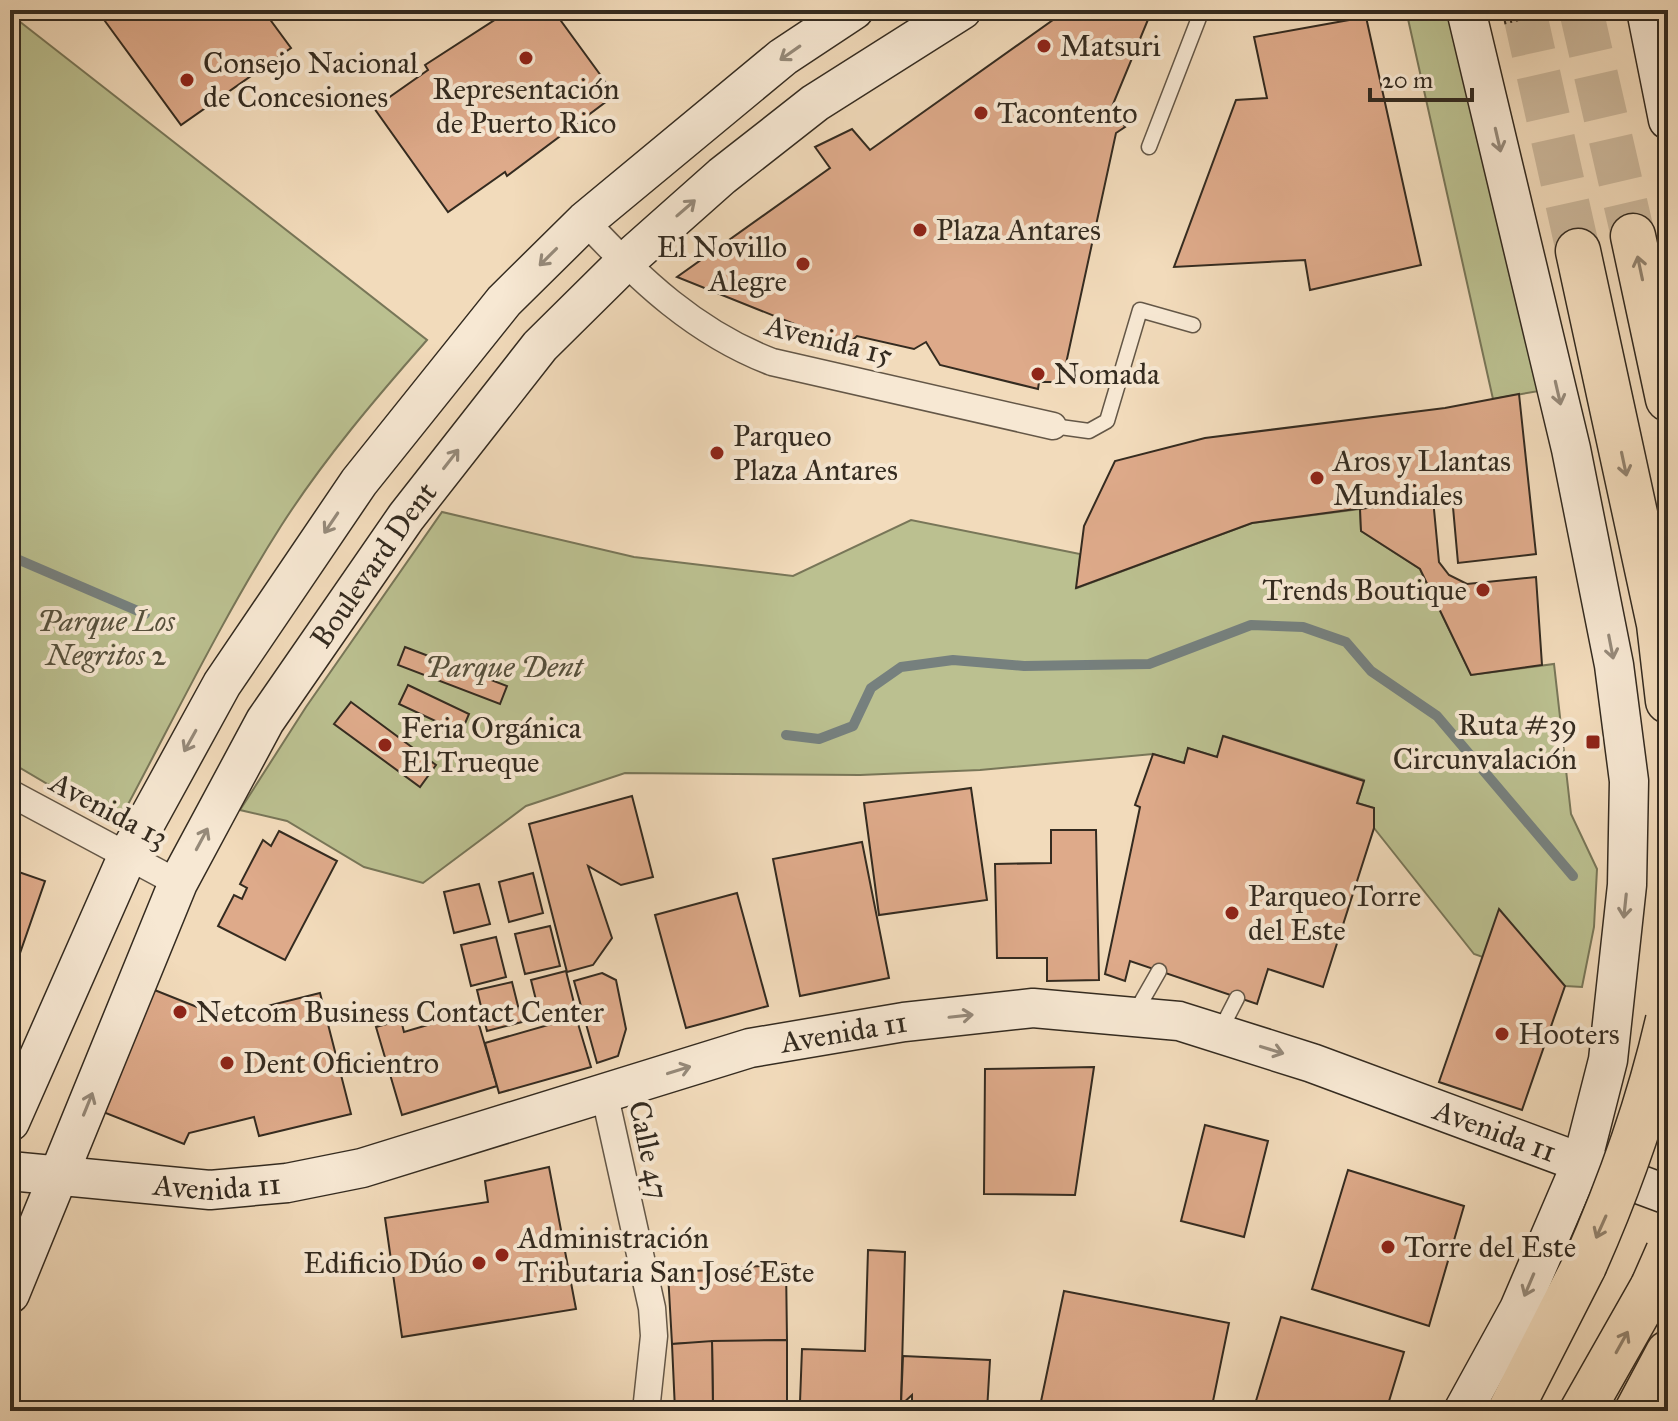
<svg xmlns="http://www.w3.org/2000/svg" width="1678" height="1421" viewBox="0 0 1678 1421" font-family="'IM FELL Great Primer',serif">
<rect width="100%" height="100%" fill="#f2dbbb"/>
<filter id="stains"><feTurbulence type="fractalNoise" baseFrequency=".0025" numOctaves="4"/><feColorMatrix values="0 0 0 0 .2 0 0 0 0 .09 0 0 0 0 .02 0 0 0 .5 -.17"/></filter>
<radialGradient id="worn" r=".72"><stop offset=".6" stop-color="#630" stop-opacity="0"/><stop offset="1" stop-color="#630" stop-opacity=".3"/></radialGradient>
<g fill="#bbc090" stroke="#787658" stroke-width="2">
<polygon points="1406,10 1446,10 1453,20 1539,391 1493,399"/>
<path d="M 10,14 L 427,340 C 375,399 324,459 281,526 C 220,622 171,725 117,825 L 10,762 Z"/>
<polygon points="1360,509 1361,531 1420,569 1471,675 1554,664 1571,814 1597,869 1594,927 1582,987 1565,986 1474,954 1374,828 1374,808 1357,803 1364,780 1224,736 1217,757 1188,748 1184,763 1153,754 980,770 860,775 625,773 526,806 423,883 364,867 287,821 240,810 306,707 442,512 634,557 793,576 911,520 1080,554 1077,588 1252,523"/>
</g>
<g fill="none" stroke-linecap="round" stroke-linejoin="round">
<g stroke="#76807e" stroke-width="10">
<polyline points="10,556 145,614"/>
<polyline points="786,735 819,739 853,726 871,688 901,667 953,660 1024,666 1149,664 1251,625 1303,627 1346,642 1371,671 1437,716 1573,876"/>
</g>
</g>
<g fill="#deaa8a" stroke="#342b20" stroke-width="2">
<polygon points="102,10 263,10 291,48 181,125 102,17 106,14"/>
<polygon points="510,10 553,10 615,95 507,176 505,172 448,212 374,108 428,70 425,65"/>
<polygon points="1067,10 1152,10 1111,109 1125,127 1116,133 1062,382 1039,382 1038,389 940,365 926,342 914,349 857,336 847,345 677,277 830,168 815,147 852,129 870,150"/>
<polygon points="1366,17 1421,265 1310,290 1305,260 1174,267 1236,100 1267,98 1254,37"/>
<polygon points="1519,394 1536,554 1458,563 1452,496 1252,523 1076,588 1084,526 1115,461 1205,438 1445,408"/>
<polygon points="1433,499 1439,562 1449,575 1467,584 1536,577 1542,665 1471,675 1420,569 1361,531 1360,509"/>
<polygon points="405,647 507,686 500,704 398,665"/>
<polygon points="408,685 469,714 461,733 399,704"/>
<polygon points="351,702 436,765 420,787 334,724"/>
<polygon points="1223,736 1364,781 1357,803 1374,808 1374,828 1323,987 1268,969 1257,1004 1130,961 1125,981 1105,974 1140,807 1135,805 1153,754 1184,763 1188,748 1217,757"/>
<polygon points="971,788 987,900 879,915 864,803"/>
<polygon points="632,796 653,877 621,885 588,866 612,938 593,965 567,972 529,824"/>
<polygon points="1051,830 1096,830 1099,980 1047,981 1047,958 997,958 995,864 1051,863"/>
<polygon points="279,831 337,861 285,960 218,926 234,895 242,899 247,888 240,884 263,840 271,846"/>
<polygon points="862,842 889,978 800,996 773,859"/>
<polygon points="10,869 45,881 10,982"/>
<polygon points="533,873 543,913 509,922 499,882"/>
<polygon points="479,884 490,924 454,933 444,892"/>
<polygon points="737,893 768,1006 686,1028 655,915"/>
<polygon points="1499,909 1565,986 1522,1110 1439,1082"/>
<polygon points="550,926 560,966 525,974 515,934"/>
<polygon points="496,937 506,977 471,986 461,945"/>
<polygon points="566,971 576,1011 541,1020 531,980"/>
<polygon points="602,973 616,980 626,1029 618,1056 597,1063 574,981"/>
<polygon points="512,982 522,1022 487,1031 477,990"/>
<polygon points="147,987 222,1017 320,993 351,1114 259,1136 254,1117 189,1133 184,1144 98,1110"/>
<polygon points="475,1011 497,1086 402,1115 376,1027 401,1020 404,1032"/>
<polygon points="576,1017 591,1067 499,1093 485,1043"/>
<polygon points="1094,1067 1075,1195 984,1194 985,1069"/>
<polygon points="1205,1125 1268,1141 1244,1237 1181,1221"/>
<polygon points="549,1167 576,1309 402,1337 385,1218 488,1202 485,1181"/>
<polygon points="1348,1170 1464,1206 1429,1326 1312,1289"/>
<polygon points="868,1250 905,1252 901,1405 800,1402 802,1349 865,1351"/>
<polygon points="786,1264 787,1340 672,1344 668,1273"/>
<polygon points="1064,1291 1229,1323 1211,1411 1039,1411"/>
<polygon points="1281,1317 1404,1352 1386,1411 1253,1411"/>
<polygon points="787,1340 787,1411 713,1411 712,1341"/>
<polygon points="712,1341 713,1411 675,1410 672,1344"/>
<polygon points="903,1356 990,1360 987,1411 912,1411 912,1395 901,1405"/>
<polygon points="58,1404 123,1411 58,1411"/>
</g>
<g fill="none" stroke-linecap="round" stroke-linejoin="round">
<g stroke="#ccb89c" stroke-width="44" stroke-dasharray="44 22" stroke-linecap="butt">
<polyline points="1524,10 1578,251"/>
<polyline points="1581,10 1633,236"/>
</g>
<g stroke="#645747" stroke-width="17">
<g id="lane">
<polyline points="1149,147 1202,10"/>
<polyline points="1053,426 1089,431 1107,421 1140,310 1193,325"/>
<polyline points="1135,1013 1159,971"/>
<polyline points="1219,1033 1237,998"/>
</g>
</g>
<g stroke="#645747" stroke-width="29">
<g id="street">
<path d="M 585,221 C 640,280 696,333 772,362 L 1053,426"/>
<polyline points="10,793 178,883"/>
<polyline points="604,1092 652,1308 654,1336 646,1411"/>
</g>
</g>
<g stroke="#342b20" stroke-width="41">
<g id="secondary">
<polyline points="1646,10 1668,120"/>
<polyline points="10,1122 127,857 222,684 359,482 504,301 585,221 783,57 854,10"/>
<path id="s1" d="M 10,1171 L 210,1190 L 287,1183 L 362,1168 L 750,1048 L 904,1022 L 1033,1008 L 1179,1021 L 1312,1063 L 1668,1195"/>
<path id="s2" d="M 10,1294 L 178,883 L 265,721 L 406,517 L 540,346 L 624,263 L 722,176 L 815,103 L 962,10"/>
<polyline points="1463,1411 1519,1309 1582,1162 1608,1060 1627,885 1629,781 1614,665 1571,449 1466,10"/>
</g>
</g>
<g stroke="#342b20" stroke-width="47">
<g id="highway">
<polyline points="1633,236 1668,399"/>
<polyline points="1578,251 1659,624 1668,701"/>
<polyline points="1510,1411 1584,1266"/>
<polyline points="1582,1411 1653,1286"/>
<polyline points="1637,1411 1668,1353"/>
</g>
</g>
<polyline stroke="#342b20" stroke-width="5" stroke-dasharray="2 4" stroke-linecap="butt" points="1504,22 1556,10"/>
<use href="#lane" stroke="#f7e8d3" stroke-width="14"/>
<use href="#street" stroke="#f7e8d3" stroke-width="26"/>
<use href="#secondary" stroke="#f7e8d3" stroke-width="38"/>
<use href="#highway" stroke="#f2dbbb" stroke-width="44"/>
<g stroke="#342b20" stroke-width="47" stroke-linecap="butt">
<g id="highway-bridge">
<path d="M 1584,1266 C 1620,1185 1648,1107 1668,1020"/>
<polyline points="1653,1286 1668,1252"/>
</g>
</g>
<use href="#highway-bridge" stroke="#f2dbbb" stroke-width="44"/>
</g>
<defs><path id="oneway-shaft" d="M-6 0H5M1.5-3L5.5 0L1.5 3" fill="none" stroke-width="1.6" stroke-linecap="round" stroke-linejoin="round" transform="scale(2)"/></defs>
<g stroke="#968a7a">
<use href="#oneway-shaft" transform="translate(790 53) rotate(145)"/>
<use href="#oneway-shaft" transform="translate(1498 140) rotate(77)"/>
<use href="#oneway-shaft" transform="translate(686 208) rotate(-41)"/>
<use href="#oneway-shaft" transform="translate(548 257) rotate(135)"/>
<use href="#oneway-shaft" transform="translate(1558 393) rotate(77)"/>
<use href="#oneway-shaft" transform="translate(451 459) rotate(-52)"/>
<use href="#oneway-shaft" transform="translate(331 523) rotate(124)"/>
<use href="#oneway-shaft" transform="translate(1611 647) rotate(79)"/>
<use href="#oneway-shaft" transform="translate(190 741) rotate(119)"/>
<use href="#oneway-shaft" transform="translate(202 839) rotate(-62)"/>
<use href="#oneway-shaft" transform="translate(1625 906) rotate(96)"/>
<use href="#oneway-shaft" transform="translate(961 1016) rotate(-6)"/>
<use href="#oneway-shaft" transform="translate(1272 1050) rotate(17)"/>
<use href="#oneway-shaft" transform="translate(679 1070) rotate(-17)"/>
<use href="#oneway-shaft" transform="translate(88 1104) rotate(-68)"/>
<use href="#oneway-shaft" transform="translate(1529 1285) rotate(113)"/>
</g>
<g stroke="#93836e">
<use href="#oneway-shaft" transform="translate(1640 268) rotate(-102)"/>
<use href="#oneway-shaft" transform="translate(1624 464) rotate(78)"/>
<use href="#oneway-shaft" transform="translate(1601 1227) rotate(114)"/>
<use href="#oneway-shaft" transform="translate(1622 1342) rotate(-61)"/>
</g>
<g fill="#8f2418" stroke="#f7e8d3" stroke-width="3">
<circle cx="1044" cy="46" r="8"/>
<circle cx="526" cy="58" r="8"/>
<circle cx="187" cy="80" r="8"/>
<circle cx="981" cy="113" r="8"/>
<circle cx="920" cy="230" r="8"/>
<circle cx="803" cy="264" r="8"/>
<circle cx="1038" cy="374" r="8"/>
<circle cx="717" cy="453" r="8"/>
<circle cx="1317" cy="478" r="8"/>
<circle cx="1483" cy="590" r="8"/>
<rect x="1585" y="734" width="16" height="16" rx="4"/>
<circle cx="385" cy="745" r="8"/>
<circle cx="1232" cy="913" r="8"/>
<circle cx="180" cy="1012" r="8"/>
<circle cx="1502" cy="1034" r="8"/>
<circle cx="227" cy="1063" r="8"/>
<circle cx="1388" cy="1247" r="8"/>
<circle cx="502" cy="1255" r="8"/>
<circle cx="479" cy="1263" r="8"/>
</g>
<g text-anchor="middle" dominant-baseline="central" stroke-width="8" stroke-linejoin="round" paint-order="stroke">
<g font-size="30" fill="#342b20" stroke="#f7e8d3" text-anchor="start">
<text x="1060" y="46">Matsuri</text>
<text x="203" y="63">Consejo Nacional<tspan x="203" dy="34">de Concesiones</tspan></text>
<text x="526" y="89" text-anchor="middle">Representación<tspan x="526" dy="34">de Puerto Rico</tspan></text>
<text x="997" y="113">Tacontento</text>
<text x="936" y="230">Plaza Antares</text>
<text x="787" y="247" text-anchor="end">El Novillo<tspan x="787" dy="34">Alegre</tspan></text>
<text x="1054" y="374">Nomada</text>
<text x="733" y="436">Parqueo<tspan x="733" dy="34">Plaza Antares</tspan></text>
<text x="1333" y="461">Aros y Llantas<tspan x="1333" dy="34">Mundiales</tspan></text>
<text x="1467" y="590" text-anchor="end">Trends Boutique</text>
<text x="1577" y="725" text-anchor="end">Ruta #39<tspan x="1577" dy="34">Circunvalación</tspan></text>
<text x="401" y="728">Feria Orgánica<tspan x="401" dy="34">El Trueque</tspan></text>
<text x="1248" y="896">Parqueo Torre<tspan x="1248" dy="34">del Este</tspan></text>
<text x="196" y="1012">Netcom Business Contact Center</text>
<text x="1518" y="1034">Hooters</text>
<text x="243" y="1063">Dent Oficientro</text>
<text x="518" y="1238">Administración<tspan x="518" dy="34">Tributaria San José Este</tspan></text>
<text x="1404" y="1247">Torre del Este</text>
<text x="463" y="1263" text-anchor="end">Edificio Dúo</text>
</g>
<g font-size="30" fill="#342b20" stroke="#f7e8d3">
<text transform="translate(829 340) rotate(14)">Avenida 15</text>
<text stroke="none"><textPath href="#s2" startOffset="818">Boulevard Dent</textPath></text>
<text transform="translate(109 810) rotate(28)">Avenida 13</text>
<text stroke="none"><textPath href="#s1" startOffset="856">Avenida 11</textPath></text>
<text stroke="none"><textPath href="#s1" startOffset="1528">Avenida 11</textPath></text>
<text transform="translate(649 1150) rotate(78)">Calle 47</text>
<text stroke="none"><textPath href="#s1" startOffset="208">Avenida 11</textPath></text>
</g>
<g font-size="30" font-style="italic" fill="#56503c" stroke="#f7e8d3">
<text x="106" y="621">Parque Los<tspan x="106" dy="34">Negritos 2</tspan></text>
<text x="504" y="667">Parque Dent</text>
</g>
</g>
<rect width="1678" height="1421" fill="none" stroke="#f2dbbb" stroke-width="40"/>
<rect x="12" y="12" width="1654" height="1397" fill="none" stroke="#342b20" stroke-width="4"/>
<rect x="20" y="20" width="1638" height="1381" fill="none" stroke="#342b20" stroke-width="2"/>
<path d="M1370 88v12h102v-12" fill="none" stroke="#342b20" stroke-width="4"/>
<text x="1382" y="88" font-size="24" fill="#342b20" stroke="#f7e8d3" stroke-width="6" paint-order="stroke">20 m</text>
<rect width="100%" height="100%" filter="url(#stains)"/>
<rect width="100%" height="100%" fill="url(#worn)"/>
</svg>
